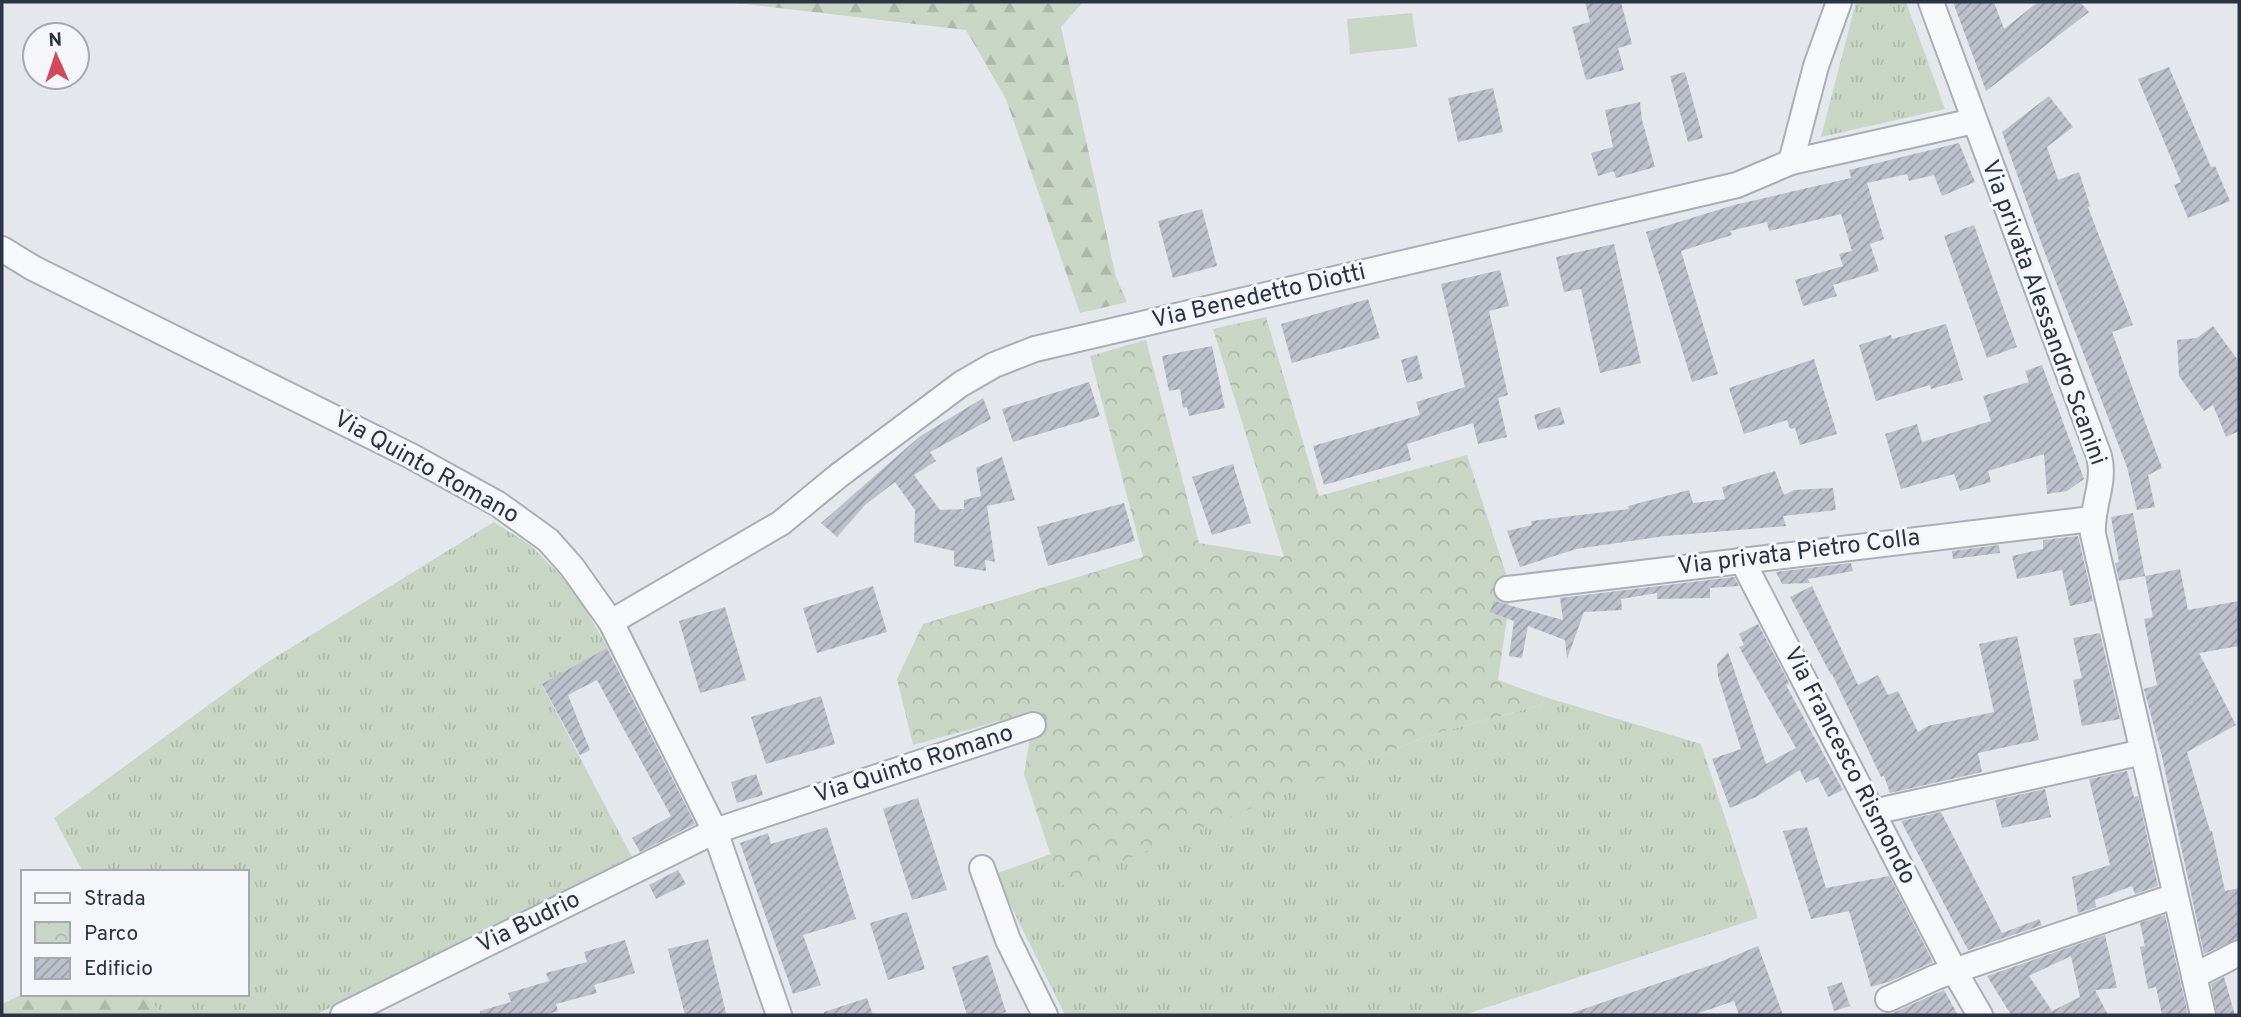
<svg xmlns="http://www.w3.org/2000/svg" width="2241" height="1017" viewBox="0 0 2241 1017" font-family="Overpass,sans-serif">
<defs>
<pattern id="grass-tufts" width="24" height="20" patternUnits="userSpaceOnUse" patternTransform="scale(1.75)"><rect width="24" height="20" fill="#c9d6c5"/><path d="M3 7l-1-3M5 7V3M7 7l1-3M15 17l-1-3M17 17v-4M19 17l1-3" fill="none" stroke="#adb8ab"/></pattern>
<pattern id="forest-firs" width="22" height="20" patternUnits="userSpaceOnUse" patternTransform="scale(1.75)"><rect width="22" height="20" fill="#c9d6c5"/><path d="M5 1l3.5 6h-7zM16 11l3.5 6h-7z" fill="#adb8ab"/></pattern>
<pattern id="park-crowns" width="20" height="18" patternUnits="userSpaceOnUse" patternTransform="scale(1.75)"><rect width="20" height="18" fill="#c9d6c5"/><path d="M2 6a3 3 0 1 1 6 0M12 15a3 3 0 1 1 6 0" fill="none" stroke="#adb8ab"/></pattern>
<pattern id="building-hatch" width="6" height="6" patternUnits="userSpaceOnUse" patternTransform="scale(1.75)"><rect width="6" height="6" fill="#bbc0ca"/><path d="M-1 1l2-2M0 6l6-6M5 7l2-2" fill="none" stroke="#989da6"/></pattern>
</defs>
<rect width="100%" height="100%" fill="#e4e7ec"/>
<g fill="url(#grass-tufts)">
<polygon points="1856,2 1906,2 1945,109 1821,137"/>
<polygon points="494,522 530,545 573,588 608,648 542,685 634,861 315,1015 160,1015 149,994 247,994 247,872 83,872 54,818 266,663"/>
<polygon points="1545,697 1701,744 1758,918 1464,1015 1065,1015 995,874 1051,854 1061,885 1430,735 1541,705"/>
</g>
<g fill="url(#forest-firs)">
<polygon points="728,2 1083,2 1061,27 1116,277 1127,302 1080,313 1006,99 966,30"/>
<polygon points="23,994 149,994 160,1015 2,1015 2,1004"/>
</g>
<polygon fill="url(#park-crowns)" points="1266,317 1319,496 1467,455 1507,577 1509,604 1498,680 1545,697 1541,705 1430,735 1061,886 1024,774 1030,737 1022,715 913,745 897,679 923,624 1143,557 1090,356 1146,340 1199,543 1284,557 1213,329"/>
<polygon fill="#c9d6c5" points="1412,13 1417,47 1350,54 1347,19"/>
<g fill="url(#building-hatch)" fill-rule="evenodd">
<polygon points="1585,2 1621,2 1632,44 1618,48 1624,70 1586,80 1572,27 1590,22"/>
<polygon points="1953,2 1994,2 2004,29 2038,2 2080,2 2089,12 1986,91"/>
<polygon points="2169,67 2211,167 2215,166 2230,201 2188,218 2174,185 2181,182 2138,79"/>
<polygon points="1685,72 1703,138 1688,142 1670,76"/>
<polygon points="1493,88 1503,132 1458,142 1448,98"/>
<polygon points="2049,96 2073,127 2047,147 2058,180 2079,172 2090,206 2088,207 2133,325 2112,332 2162,468 2148,475 2155,507 2137,510 2127,467 2043,248 2002,132"/>
<polygon points="1640,102 1642,120 1655,167 1616,178 1614,171 1598,176 1591,153 1613,147 1605,110"/>
<polygon points="1959,143 1975,182 1942,196 1934,175 1909,181 1907,174 1867,183 1884,239 1870,244 1879,271 1833,285 1837,296 1803,306 1795,280 1843,266 1839,254 1852,251 1841,214 1769,231 1767,222 1730,231 1732,235 1681,251 1718,374 1692,382 1646,232 1734,205 1851,178 1849,170"/>
<polygon points="1202,209 1217,266 1173,278 1158,221"/>
<polygon points="1974,225 2017,347 1987,358 1944,236"/>
<polygon points="1614,244 1641,363 1600,373 1581,289 1564,292 1556,257"/>
<polygon points="1500,270 1509,306 1489,311 1508,395 1498,398 1507,437 1478,444 1473,423 1407,444 1411,460 1324,485 1313,446 1420,415 1416,402 1465,387 1441,284"/>
<polygon points="1368,299 1380,338 1292,363 1281,324"/>
<polygon points="1946,324 1963,380 1931,389 1930,385 1876,401 1859,345 1891,335 1892,339"/>
<polygon points="2213,326 2237,359 2239,431 2226,437 2213,405 2204,411 2179,376 2177,340 2197,338"/>
<polygon points="1212,346 1225,408 1189,416 1187,407 1183,408 1180,389 1169,391 1162,356"/>
<polygon points="1417,355 1423,379 1407,383 1401,360"/>
<polygon points="1814,359 1837,434 1800,445 1795,428 1790,429 1787,420 1744,434 1729,388"/>
<polygon points="2042,365 2084,479 2067,491 2047,494 2044,454 1988,471 1991,482 1960,491 1954,474 1901,489 1885,434 1917,424 1922,442 1991,421 1983,396 2029,382 2025,371"/>
<polygon points="1089,382 1100,416 1013,442 1002,409"/>
<polygon points="983,398 991,419 930,452 936,461 914,475 940,510 964,509 964,500 981,496 976,468 1002,457 1015,500 987,506 995,562 985,560 986,571 954,566 954,551 914,542 915,510 895,482 865,505 837,537 821,523 919,437"/>
<polygon points="1560,407 1565,424 1538,430 1534,415"/>
<polygon points="1233,464 1251,523 1212,535 1192,477"/>
<polygon points="1775,471 1784,495 1794,490 1833,488 1836,510 1783,516 1786,526 1665,536 1576,549 1520,567 1507,531 1532,525 1531,521 1629,509 1628,506 1689,490 1693,503 1725,499 1722,487"/>
<polygon points="1124,503 1135,541 1048,566 1037,527"/>
<polygon points="2133,513 2145,576 2119,581 2115,563 2119,562 2111,517"/>
<polygon points="2078,536 2093,601 2070,606 2062,570 2017,579 2012,556 2043,549 2043,540"/>
<polygon points="1999,545 2000,553 1953,559 1952,551"/>
<polygon points="1851,563 1853,571 1808,579 1810,583 1782,584 1776,572"/>
<polygon points="2180,569 2188,610 2239,601 2239,646 2199,653 2236,725 2187,752 2210,831 2212,831 2225,891 2239,888 2239,938 2204,954 2162,757 2144,689 2157,685 2144,619 2153,617 2145,576"/>
<polygon points="1734,577 1739,586 1710,588 1710,598 1657,599 1657,593 1621,599 1622,610 1584,612 1567,659 1565,640 1528,626 1522,658 1509,656 1514,621 1490,612 1494,601 1563,620 1560,598"/>
<polygon points="873,586 887,632 817,653 803,608"/>
<polygon points="1812,586 1858,685 1878,675 1888,695 1898,691 1918,732 1928,726 1994,712 1979,644 2017,636 2039,740 1978,753 1982,772 1890,793 1884,776 1881,777 1832,674 1831,675 1790,597"/>
<polygon points="725,607 746,680 700,693 679,621"/>
<polygon points="1758,624 1789,683 1786,685 1843,790 1828,797 1818,777 1806,783 1800,770 1756,797 1730,808 1712,759 1741,749 1718,676 1717,664 1728,652 1766,764 1796,748 1739,647 1744,645 1739,634"/>
<polygon points="2100,633 2120,719 2082,726 2073,680 2082,678 2073,638"/>
<polygon points="607,648 695,824 640,852 632,838 671,816 597,680 568,695 590,750 580,755 542,684"/>
<polygon points="821,696 835,744 766,764 751,717"/>
<polygon points="2127,771 2134,797 2138,796 2158,886 2135,894 2132,886 2095,900 2096,907 2078,913 2072,877 2110,865 2089,779"/>
<polygon points="756,774 763,795 737,803 731,782"/>
<polygon points="2045,789 2051,817 2002,828 1995,800"/>
<polygon points="918,798 947,890 912,900 883,809"/>
<polygon points="1941,812 2002,933 2039,919 2042,925 1968,950 1901,821"/>
<polygon points="827,827 856,919 803,935 821,985 793,994 740,843 768,833 771,844"/>
<polygon points="1807,827 1826,888 1889,876 1933,962 1891,981 1871,987 1849,911 1811,919 1783,831"/>
<polygon points="678,870 686,884 656,899 649,885"/>
<polygon points="907,912 925,969 888,980 870,923"/>
<polygon points="2165,915 2188,1015 2162,1015 2156,987 2148,989 2140,947 2145,946 2140,923"/>
<path d="M 2105,935 L 2117,988 L 2095,990 L 2108,1015 L 2011,1015 L 1987,976 ZM 2071,956 L 2080,997 L 2052,1011 L 2029,976 Z"/>
<polygon points="708,939 726,1013 716,1015 685,1015 668,949"/>
<polygon points="625,940 635,973 594,985 597,993 556,1004 558,1011 545,1015 480,1015 480,1011 511,1002 508,993 549,981 546,973 587,962 584,952"/>
<polygon points="1758,946 1783,1015 1739,1015 1734,1001 1693,1015 1572,1015 1572,1013 1720,962"/>
<polygon points="988,955 1006,1012 995,1015 967,1015 952,967"/>
<polygon points="2224,977 2235,1015 2217,1015 2211,984"/>
<polygon points="1842,982 1850,1006 1834,1011 1827,987"/>
<polygon points="1944,990 1958,1015 1889,1015 1893,1013"/>
<polygon points="867,998 873,1015 824,1015 824,1012"/>
</g>
<g fill="none" stroke-linecap="round" stroke-linejoin="round">
<g stroke="#a9aeb7" stroke-width="28">
<g id="minor">
<path d="M 1931,2 L 2099,456 C 2106,483 2091,507 2093,534 L 2203,1015"/>
<polyline points="1791,162 1816,66 1839,2"/>
<polyline points="2,249 33,268 411,456 498,504 548,540 572,567 611,622 715,831 779,1015"/>
<polyline points="1742,560 1955,972 1980,1015"/>
<polyline points="1507,589 2092,519"/>
<polyline points="611,622 781,523 838,476 961,384 994,365 1035,349 1737,185 1791,162 1974,121"/>
<polyline points="1873,812 2143,752"/>
<polyline points="982,868 1008,940 1045,1015"/>
<polyline points="2194,976 2239,953"/>
<polyline points="1888,999 1936,977 2175,896"/>
<polyline points="343,1015 715,831 1033,725"/>
</g>
</g>
<use href="#minor" stroke="#f7f8fa" stroke-width="24"/>
</g>
<g text-anchor="middle" dominant-baseline="central" stroke-width="6" stroke-linejoin="round" paint-order="stroke">
<g font-size="24" fill="#2b3445" stroke="#f4f6f9">
<text transform="translate(1259 297) rotate(-13)">Via Benedetto Diotti</text>
<text transform="translate(2043 313) rotate(70)">Via privata Alessandro Scanini</text>
<text transform="translate(426 468) rotate(29)">Via Quinto Romano</text>
<text transform="translate(1799 553) rotate(-7)">Via privata Pietro Colla</text>
<text transform="translate(914 765) rotate(-18)">Via Quinto Romano</text>
<text transform="translate(1849 766) rotate(63)">Via Francesco Rismondo</text>
<text transform="translate(529 923) rotate(-26)">Via Budrio</text>
</g>
</g>
<rect width="2241" height="1017" fill="none" stroke="#2b3445" stroke-width="7"/>
<rect x="21" y="870" width="228" height="126" fill="#f4f6f9" stroke="#a4a8b1" stroke-width="2"/>
<rect x="35" y="893" width="35" height="10" fill="#f7f8fa" stroke="#a4a8b1" stroke-width="2"/>
<text x="84" y="905" font-size="21" fill="#2b3445">Strada</text>
<rect x="35" y="922" width="35" height="21" fill="url(#park-crowns)" stroke="#a4a8b1" stroke-width="2"/>
<text x="84" y="940" font-size="21" fill="#2b3445">Parco</text>
<rect x="35" y="958" width="35" height="21" fill="url(#building-hatch)" stroke="#a4a8b1" stroke-width="2"/>
<text x="84" y="975" font-size="21" fill="#2b3445">Edificio</text>
<g transform="translate(56 56) rotate(357)"><circle r="33" fill="#f4f6f9" stroke="#a4a8b1" stroke-width="2"/>
<path d="M0-5L12 26L0 18L-12 26Z" fill="#d1495b"/>
<text y="-10" font-size="19" font-weight="bold" text-anchor="middle" fill="#2b3445">N</text>
</g>
</svg>
